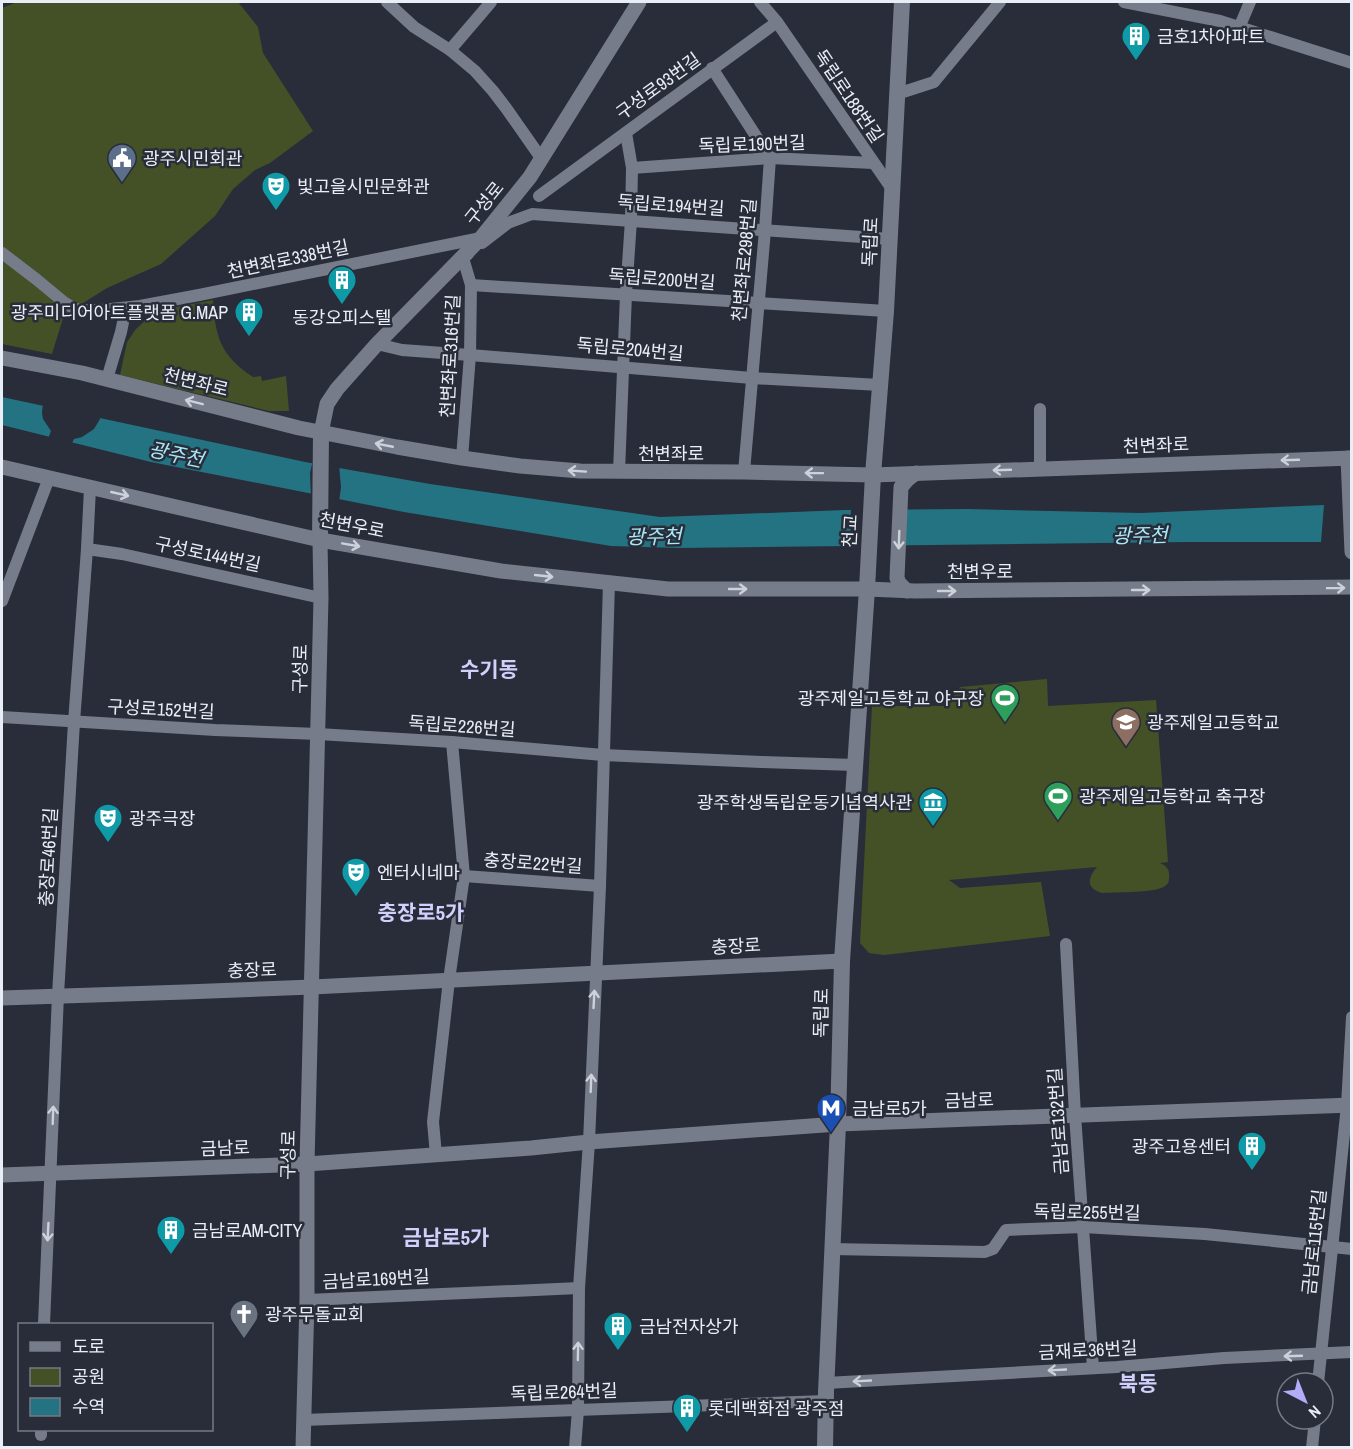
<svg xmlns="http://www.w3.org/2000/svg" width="1353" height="1449" viewBox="0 0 1353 1449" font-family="'Archivo Narrow','Noto Sans KR',sans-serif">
<rect width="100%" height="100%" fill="#282d39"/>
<g fill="#445126">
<polygon points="17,2 238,2 258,27 263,53 313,131 270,163 255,170 233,189 215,216 161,264 107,288 64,315 52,354 2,344 2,8"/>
<path d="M 213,300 C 215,337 221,356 253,377 L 261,376 L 262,381 L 286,376 L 289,411 L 269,411 L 120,375 L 127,342 L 136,329 L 148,318 L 161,310 Z"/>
<path d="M 1047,679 L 1048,706 L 1156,700 L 1168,862 L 1160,863 C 1167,866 1170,870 1169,878 C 1169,882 1168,884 1165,886 C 1156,893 1116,892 1103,893 C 1085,889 1088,877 1097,867 L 949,880 L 960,888 L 1041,882 L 1050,936 L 884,955 L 869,953 L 860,943 L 872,706 L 946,706 L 960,687 Z"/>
</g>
<polygon fill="#237383" points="2,397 305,462 430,484 660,517 845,510 967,509 1141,513 1324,505 1321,542 1188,542 678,548 611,546 404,512 151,462 2,425"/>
<g fill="#282d39">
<polygon points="43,403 101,415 100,419 94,429 82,437 74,439 71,445 48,439 51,431 43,419 42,413"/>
<polygon points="313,460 339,465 341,487 339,502 311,497 310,473"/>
<polygon points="851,507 902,507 901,549 850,550"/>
</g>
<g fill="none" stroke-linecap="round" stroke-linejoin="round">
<g stroke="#767c8a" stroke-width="12">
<polyline points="387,2 414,27 450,50 475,71 493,91 506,108 541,158"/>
<polyline points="760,2 777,22 892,189"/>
<polyline points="1124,2 1220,21 1352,63"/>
<polyline points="1239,28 1250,2"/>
<polyline points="450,50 491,2"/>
<polyline points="712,68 770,158 765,230 744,472"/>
<polyline points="897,94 934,82 1000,2"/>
<polyline points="632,168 770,158 873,163"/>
<polyline points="539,196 777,22"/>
<polyline points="482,243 508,223 532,214 890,239"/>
<polyline points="2,253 36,279 65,303 75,309 83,310 101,310 140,306 199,295 481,238"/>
<polyline points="471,285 886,311"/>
<polyline points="377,344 402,350 470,355 752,378 880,385"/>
<polyline points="107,379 121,332 126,308"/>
<polyline points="1040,409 1040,469"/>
<polyline points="462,458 470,355 471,285 463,258 468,254"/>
<polyline points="619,472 626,294 631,220 632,168 626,133"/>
<polyline points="87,549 122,554 321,598"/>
<polyline points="2,601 49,478"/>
<polyline points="2,717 215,730 318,734 452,742 603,755 761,762 855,765"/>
<polyline points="464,876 600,886"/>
<polyline points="1066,944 1075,1115 1093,1368"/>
<polyline points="436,1155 433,1122 449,980 464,876 452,742"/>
<polyline points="832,1249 985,1252 993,1249 1006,1230 1083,1227 1205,1234 1352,1249"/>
<polyline points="307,1300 579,1288"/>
<polyline points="44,1324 58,995 74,722 87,549 90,488"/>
<polyline points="826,1383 1117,1367 1224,1358 1352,1352"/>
<polyline points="1318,1383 1347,1105 1352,1017"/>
<polyline points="303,1420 826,1401"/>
<polyline points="41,1435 41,1430"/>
<polyline points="575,1448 578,1410 579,1288 589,1142 600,886 609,583"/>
<polyline points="1312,1448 1315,1419"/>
</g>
<g stroke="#767c8a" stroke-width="15">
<polyline points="2,358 82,373 299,428 397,447 462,458 520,466 580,471 744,472 873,475 1352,458"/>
<polyline points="321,433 327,404 337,389 377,344 481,238 530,177 639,2"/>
<polyline points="1348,458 1352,552"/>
<polyline points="2,467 320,540 501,571 668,589 867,589 915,591 1352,587"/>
<polyline points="907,591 899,583 897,578 901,487 908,479 916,473"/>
<polyline points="2,998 185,992 312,987 842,961"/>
<polyline points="2,1175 307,1164 531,1148 589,1142 838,1124 1352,1105"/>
<polyline points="303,1448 307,1300 307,1164 321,598 320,540"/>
</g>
<g stroke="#767c8a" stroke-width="16">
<polyline points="320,540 321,433"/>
<polyline points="825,1448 826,1392 838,1124 842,961 867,589 873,475 886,311 902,2"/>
</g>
</g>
<defs><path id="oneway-shaft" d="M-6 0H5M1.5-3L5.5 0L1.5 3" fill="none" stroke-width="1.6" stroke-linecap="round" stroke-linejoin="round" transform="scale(1.5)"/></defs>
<g stroke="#ccd1da">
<use href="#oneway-shaft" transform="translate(194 402) rotate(-166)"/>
<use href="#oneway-shaft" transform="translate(384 445) rotate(-169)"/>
<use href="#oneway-shaft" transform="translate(1290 460) rotate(178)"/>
<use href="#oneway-shaft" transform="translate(1002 470) rotate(178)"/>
<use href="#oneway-shaft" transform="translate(577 471) rotate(-176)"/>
<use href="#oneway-shaft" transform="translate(814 473) rotate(-179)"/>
<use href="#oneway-shaft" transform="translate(120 494) rotate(13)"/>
<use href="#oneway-shaft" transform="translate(899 540) rotate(92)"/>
<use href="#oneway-shaft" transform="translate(351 545) rotate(10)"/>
<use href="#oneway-shaft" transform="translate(544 576) rotate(6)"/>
<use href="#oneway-shaft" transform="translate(1336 588) rotate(-1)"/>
<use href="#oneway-shaft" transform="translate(738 589)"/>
<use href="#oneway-shaft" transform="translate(1141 590)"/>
<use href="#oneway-shaft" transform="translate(947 591)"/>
<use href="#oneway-shaft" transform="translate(594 999) rotate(-87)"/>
<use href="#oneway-shaft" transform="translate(591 1083) rotate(-88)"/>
<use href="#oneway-shaft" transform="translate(53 1115) rotate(-88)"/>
<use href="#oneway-shaft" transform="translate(48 1232) rotate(93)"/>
<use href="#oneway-shaft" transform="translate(578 1351) rotate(-89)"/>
<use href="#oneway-shaft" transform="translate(1293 1356) rotate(178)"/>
<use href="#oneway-shaft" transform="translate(1057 1370) rotate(177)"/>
<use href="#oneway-shaft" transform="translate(862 1381) rotate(177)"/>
</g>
<defs>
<g id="building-pin" transform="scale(1.5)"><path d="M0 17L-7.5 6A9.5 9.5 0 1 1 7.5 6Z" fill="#0f9aa8" stroke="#282d39"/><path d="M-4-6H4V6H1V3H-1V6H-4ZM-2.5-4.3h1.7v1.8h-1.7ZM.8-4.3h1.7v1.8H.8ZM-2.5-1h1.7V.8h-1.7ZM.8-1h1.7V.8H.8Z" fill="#fff"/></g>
<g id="civic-pin" transform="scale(1.5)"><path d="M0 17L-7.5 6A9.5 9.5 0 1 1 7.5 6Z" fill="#5c6f8a" stroke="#282d39"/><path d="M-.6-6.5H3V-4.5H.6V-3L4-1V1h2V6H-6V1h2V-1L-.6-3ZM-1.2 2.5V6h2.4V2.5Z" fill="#fff"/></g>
<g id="theatre-pin" transform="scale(1.5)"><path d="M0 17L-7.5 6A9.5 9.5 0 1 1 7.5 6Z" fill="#0f9aa8" stroke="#282d39"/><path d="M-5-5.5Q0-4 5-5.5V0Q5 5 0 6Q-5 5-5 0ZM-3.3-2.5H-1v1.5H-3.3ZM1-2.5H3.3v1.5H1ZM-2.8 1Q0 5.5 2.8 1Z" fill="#fff"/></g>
<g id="stadium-pin" transform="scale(1.5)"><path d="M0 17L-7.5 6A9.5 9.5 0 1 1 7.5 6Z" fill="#2e9e5b" stroke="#282d39"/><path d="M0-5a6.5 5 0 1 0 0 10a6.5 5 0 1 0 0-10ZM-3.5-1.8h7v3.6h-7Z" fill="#fff"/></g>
<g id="school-pin" transform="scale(1.5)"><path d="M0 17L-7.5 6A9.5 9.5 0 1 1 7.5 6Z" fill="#8d6e63" stroke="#282d39"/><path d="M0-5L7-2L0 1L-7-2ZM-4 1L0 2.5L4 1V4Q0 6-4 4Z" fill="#fff"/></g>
<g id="museum-pin" transform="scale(1.5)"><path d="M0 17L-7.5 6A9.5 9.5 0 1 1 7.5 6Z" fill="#0f9aa8" stroke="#282d39"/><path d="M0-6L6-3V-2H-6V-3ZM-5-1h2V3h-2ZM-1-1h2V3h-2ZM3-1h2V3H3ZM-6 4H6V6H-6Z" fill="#fff"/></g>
<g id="metro-pin" transform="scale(1.5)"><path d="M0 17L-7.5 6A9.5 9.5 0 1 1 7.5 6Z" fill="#1a4fb4" stroke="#282d39"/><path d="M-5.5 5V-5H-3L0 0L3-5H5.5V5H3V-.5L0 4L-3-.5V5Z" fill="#fff"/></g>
<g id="church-pin" transform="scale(1.5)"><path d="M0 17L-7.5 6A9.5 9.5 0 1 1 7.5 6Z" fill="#6b7280" stroke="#282d39"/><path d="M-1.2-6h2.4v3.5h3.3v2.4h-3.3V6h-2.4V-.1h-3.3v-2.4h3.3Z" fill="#fff"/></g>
</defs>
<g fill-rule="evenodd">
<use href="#building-pin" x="1136" y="36"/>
<use href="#civic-pin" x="122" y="158"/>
<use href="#theatre-pin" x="276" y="186"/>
<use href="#building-pin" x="342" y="280"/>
<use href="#building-pin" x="249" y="312"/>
<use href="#stadium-pin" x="1005" y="698"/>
<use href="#school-pin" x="1126" y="722"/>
<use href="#stadium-pin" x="1058" y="796"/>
<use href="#museum-pin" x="933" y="802"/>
<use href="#theatre-pin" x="108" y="818"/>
<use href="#theatre-pin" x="356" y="872"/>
<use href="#metro-pin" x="831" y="1108"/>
<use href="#building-pin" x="1252" y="1146"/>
<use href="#building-pin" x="171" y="1230"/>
<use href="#church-pin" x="244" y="1314"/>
<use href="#building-pin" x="618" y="1326"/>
<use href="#building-pin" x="687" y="1408"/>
</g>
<g text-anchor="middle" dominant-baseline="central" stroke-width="5" stroke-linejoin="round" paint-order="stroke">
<g font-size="18" fill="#e9edf5" stroke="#282d39" text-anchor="start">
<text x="1157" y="36">금호1차아파트</text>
<text x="143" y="158">광주시민회관</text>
<text x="297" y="186">빛고을시민문화관</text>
<text x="228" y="312" text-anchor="end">광주미디어아트플랫폼 G.MAP</text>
<text x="342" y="317" text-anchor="middle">동강오피스텔</text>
<text x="984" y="698" text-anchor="end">광주제일고등학교 야구장</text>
<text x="1147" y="722">광주제일고등학교</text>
<text x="1079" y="796">광주제일고등학교 축구장</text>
<text x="912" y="802" text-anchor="end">광주학생독립운동기념역사관</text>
<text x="129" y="818">광주극장</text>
<text x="377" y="872">엔터시네마</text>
<text x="852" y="1108">금남로5가</text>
<text x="1231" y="1146" text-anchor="end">광주고용센터</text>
<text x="192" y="1230">금남로AM-CITY</text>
<text x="265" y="1314">광주무돌교회</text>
<text x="639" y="1326">금남전자상가</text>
<text x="708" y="1408">롯데백화점 광주점</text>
</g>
<g font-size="18" fill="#e9edf5" stroke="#282d39">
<text transform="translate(658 86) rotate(-36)">구성로93번길</text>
<text transform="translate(849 96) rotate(56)">독립로188번길</text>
<text transform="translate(752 144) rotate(-2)">독립로190번길</text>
<text transform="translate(484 203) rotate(-51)">구성로</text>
<text transform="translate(671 205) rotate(4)">독립로194번길</text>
<text transform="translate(870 242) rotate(-87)">독립로</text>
<text transform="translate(288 259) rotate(-12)">천변좌로338번길</text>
<text transform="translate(744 260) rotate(-85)">천변좌로298번길</text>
<text transform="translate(662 279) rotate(4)">독립로200번길</text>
<text transform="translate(630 349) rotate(5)">독립로204번길</text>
<text transform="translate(450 356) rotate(-87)">천변좌로316번길</text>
<text transform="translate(196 382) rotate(14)">천변좌로</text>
<text transform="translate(1156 445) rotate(-2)">천변좌로</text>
<text x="671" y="453">천변좌로</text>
<text transform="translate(352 525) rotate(11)">천변우로</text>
<text transform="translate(850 531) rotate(-87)">천교</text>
<text transform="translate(208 554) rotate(12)">구성로144번길</text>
<text x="980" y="571">천변우로</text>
<text transform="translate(300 669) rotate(-89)">구성로</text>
<text transform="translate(161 709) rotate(3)">구성로152번길</text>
<text transform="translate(462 726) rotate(4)">독립로226번길</text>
<text transform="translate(48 857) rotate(-87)">충장로46번길</text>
<text transform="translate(533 863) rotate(4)">충장로22번길</text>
<text transform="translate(736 946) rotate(-3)">충장로</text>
<text transform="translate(252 970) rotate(-2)">충장로</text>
<text transform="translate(821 1013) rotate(-89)">독립로</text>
<text transform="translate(969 1100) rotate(-2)">금남로</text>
<text transform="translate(1058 1121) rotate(-94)">금남로132번길</text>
<text transform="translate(225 1148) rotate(-2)">금남로</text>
<text transform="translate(288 1155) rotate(-89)">구성로</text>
<text transform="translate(1087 1212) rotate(1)">독립로255번길</text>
<text transform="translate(1314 1242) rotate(-84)">금남로115번길</text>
<text transform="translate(376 1279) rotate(-3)">금남로169번길</text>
<text transform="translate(1088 1350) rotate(-3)">금재로36번길</text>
<text transform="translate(564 1392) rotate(-2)">독립로264번길</text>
</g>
<g font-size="20" font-style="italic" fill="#abe8f7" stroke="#282d39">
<text transform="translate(176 454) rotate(12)">광주천</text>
<text transform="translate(1140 535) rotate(-1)">광주천</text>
<text transform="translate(654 536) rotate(-1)">광주천</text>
</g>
<g font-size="21" font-weight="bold" fill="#d1cffb" stroke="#282d39">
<text x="489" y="669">수기동</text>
<text x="421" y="912">충장로5가</text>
<text x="446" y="1237">금남로5가</text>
<text x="1138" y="1383">북동</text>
</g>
</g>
<rect width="1353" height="1449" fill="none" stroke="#e9edf5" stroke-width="6"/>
<rect x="18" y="1323" width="195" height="108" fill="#282d39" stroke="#757a84" stroke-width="1.5"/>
<rect x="30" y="1342" width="30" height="9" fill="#767c8a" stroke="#757a84" stroke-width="1.5"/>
<text x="72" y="1353" font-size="18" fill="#e9edf5">도로</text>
<rect x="30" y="1368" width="30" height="18" fill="#445126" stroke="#757a84" stroke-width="1.5"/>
<text x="72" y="1383" font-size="18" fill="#e9edf5">공원</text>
<rect x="30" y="1398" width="30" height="18" fill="#237383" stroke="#757a84" stroke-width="1.5"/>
<text x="72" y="1413" font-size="18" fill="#e9edf5">수역</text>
<g transform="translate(1305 1401) rotate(138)"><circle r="28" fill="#282d39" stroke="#757a84" stroke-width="1.5"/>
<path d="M0-4.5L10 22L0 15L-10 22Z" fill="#b3adf9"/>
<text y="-9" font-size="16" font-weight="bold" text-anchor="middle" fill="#e9edf5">N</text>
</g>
</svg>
